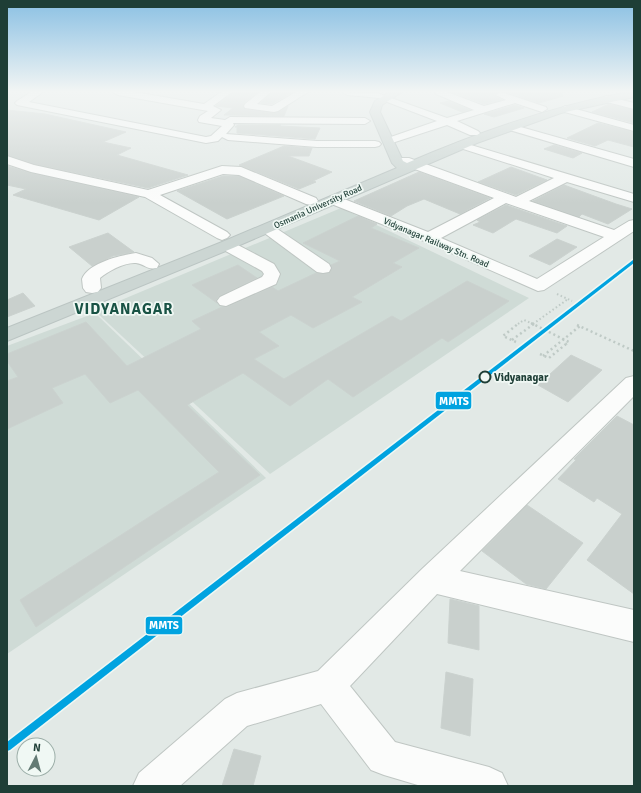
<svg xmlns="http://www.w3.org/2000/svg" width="641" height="793" viewBox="0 0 641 793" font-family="Signika,sans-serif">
<rect width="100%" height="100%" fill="#e2e9e6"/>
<g fill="#cfdbd6">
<polygon points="341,208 529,298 270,474 95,311"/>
<polygon points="95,313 266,478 7,654 7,346"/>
</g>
<g fill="#c9d0cd" stroke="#cbd2cf">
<polygon points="234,92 258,92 244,103 243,107 245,109 274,113 288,106 284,116 224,115 233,108 216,106"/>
<polygon points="272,92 293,92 272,104 261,103"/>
<polygon points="452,92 498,92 495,96 502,100 484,104"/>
<polygon points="506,92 562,92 563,96 539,103"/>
<polygon points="449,101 470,110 462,112 440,103"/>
<polygon points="609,104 634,110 634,123 592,112"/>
<polygon points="515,105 524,108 494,117 484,114"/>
<polygon points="7,110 45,114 126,132 103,142 131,148 117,155 188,175 148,188 34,164 7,155"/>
<polygon points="598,123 634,132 634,147 608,140 595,146 567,138"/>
<polygon points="238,125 281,125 280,126 320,128 315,139 237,133 237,127 235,127"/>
<polygon points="554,145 582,153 573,158 544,149"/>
<polygon points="284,146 312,148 309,156 288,156 332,172 313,181 316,182 299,189 239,165"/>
<polygon points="7,166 31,173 139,197 99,220 13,195 26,189 7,185"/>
<polygon points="511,167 547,180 516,195 478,182"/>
<polygon points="419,172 490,198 460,214 424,199 407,206 391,216 354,201"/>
<polygon points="223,176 239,176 284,196 227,219 177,191"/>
<polygon points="564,185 616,204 632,209 608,224 582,214 579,217 533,201"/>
<polygon points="506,205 567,226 557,233 516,219 493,233 473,225 480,222 477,220"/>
<polygon points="358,216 377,224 371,228 419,248 393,263 402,267 352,297 362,302 313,328 291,315 259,332 279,346 254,359 284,379 392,316 401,321 467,281 509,301 448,342 442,338 353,397 328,379 290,406 243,373 187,405 260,475 36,627 20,600 219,472 138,390 110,403 85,374 52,388 63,403 7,429 7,381 18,377 7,361 7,354 86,322 127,366 201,329 192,321 222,307 227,307 272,287 278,291 316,273 323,274 329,273 332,269 331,265 340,261 303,243"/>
<polygon points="108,233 134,252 113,256 92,266 69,247"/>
<polygon points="557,239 577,247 550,265 529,256"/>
<polygon points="238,265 257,278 219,296 216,300 217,303 192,285"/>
<polygon points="23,293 35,306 7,317 7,300"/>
<polygon points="571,355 602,370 568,402 538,385"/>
<polygon points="617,416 634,425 634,594 587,560 622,514 597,498 594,502 558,479 576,460 574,459"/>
<polygon points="527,505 583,543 546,589 526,584 482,551"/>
<polygon points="450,599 479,606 479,650 448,643"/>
<polygon points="446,672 473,679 470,736 441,728"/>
<polygon points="234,749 261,756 253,786 222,786"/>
</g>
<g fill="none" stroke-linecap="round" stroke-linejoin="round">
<g stroke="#bfc6c3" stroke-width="2">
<g id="minor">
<polygon points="31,92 43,92 29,102 206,137 211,136 222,126 199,122 198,120 200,116 208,111 118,95 113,92 134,92 204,104 221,92 232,92 213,106 221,110 211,118 225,120 230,117 365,118 370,121 365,124 233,123 234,125 226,134 317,141 375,141 379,142 381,144 379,146 375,147 317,147 228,140 222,137 218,141 206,143 17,105 15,103 17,101"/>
<polygon points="260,92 271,92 257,104 272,106 296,92 308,92 278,111 274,112 245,108 244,106 245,104"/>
<polygon points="342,92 377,93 447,118 474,110 436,94 434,92 447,92 484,106 506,100 496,95 501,92 546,107 547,109 542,112 515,103 457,121 478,131 480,133 478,135 470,135 447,125 389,144 385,143 383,141 385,139 437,121 382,100 380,98 347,95"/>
<polygon points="606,96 634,103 634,109 603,101 601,99"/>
<polygon points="565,106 634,125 634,131 561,111 560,109"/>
<polygon points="510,124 634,159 634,167 506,129 505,127"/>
<path d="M 461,142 L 634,194 L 634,202 L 567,182 L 529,201 L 614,230 L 629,221 L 634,220 L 634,231 L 544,290 L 538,291 L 424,241 L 329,203 L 327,200 L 329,197 L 334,196 L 339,197 L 428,232 L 494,198 L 401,164 L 399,161 L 401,158 L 409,158 L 516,197 L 554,178 L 457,147 L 455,145 L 457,143 ZM 506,203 L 604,237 L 537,279 L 441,238 Z"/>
<polygon points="7,156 34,165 148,190 222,166 241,167 316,198 318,201 316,204 311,205 306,204 239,175 223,174 160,195 227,232 230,235 227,238 222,240 217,238 145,197 31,172 7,164"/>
<polygon points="268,224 273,226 329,264 331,268 329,272 323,273 317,272 263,232 260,229 263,226"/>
<polygon points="228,241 234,243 274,264 280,274 276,284 226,306 220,305 217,301 220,297 262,277 264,274 262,271 222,249 220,246 222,243"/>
<path d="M 136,253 L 152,258 L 159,264 L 157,268 C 146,270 145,264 136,263 C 125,262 108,271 100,278 L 101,288 L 98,292 L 92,293 L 86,292 L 83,288 L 82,279 C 88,263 121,255 136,253 Z"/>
<polygon points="634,376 634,396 460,571 634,610 634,642 437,594 350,686 395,742 489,767 502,773 508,786 421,786 384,775 371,770 321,704 247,726 180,786 133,786 139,773 225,699 237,693 318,671 422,569 626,378"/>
</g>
</g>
<g stroke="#bbc5c3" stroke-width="2">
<path id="major" d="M 390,92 L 402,92 L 382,105 L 380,112 L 403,161 L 407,163 C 479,132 552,106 629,92 L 634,92 L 634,97 L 561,113 L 477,143 L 233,248 L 7,341 L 7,328 L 222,242 L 397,168 L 392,163 L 370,112 L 375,101 Z"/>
</g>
<g stroke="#bfcac6" stroke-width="2" stroke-dasharray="1.5 2.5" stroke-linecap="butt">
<polyline points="557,294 572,301"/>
<polyline points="518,324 521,322"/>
<polyline points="533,324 568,299"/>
</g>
<g stroke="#bfcac6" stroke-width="2.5" stroke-dasharray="2 3" stroke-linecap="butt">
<polyline points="577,325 634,351"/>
<polyline points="512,340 535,323"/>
<polyline points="516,342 503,336 519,323"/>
<polyline points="540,354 549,358 566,344"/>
<polyline points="543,356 580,326"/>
</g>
<use href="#minor" fill="#fbfcfb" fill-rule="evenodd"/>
<use href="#major" fill="#ccd6d3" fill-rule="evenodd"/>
<polyline stroke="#bfcac6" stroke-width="2" stroke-dasharray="1.5 2.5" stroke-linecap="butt" points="521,322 524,320 533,324"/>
<polyline stroke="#bfcac6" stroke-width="2.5" stroke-dasharray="2 3" stroke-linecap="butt" points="531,323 569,342 566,344"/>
<g stroke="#f0f8f4" stroke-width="3">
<polygon id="rail-1" points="633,260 634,260 634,263 10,750 7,751 7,742"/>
</g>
<use href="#rail-1" fill="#00a3e0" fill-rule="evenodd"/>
</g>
<linearGradient id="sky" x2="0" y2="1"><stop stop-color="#8ac0e3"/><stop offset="0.45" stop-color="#f2f5f4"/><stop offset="1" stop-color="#f2f5f4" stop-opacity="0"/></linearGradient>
<rect width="641" height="203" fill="url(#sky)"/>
<circle fill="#f0f8f4" stroke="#1e3e36" stroke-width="2" cx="485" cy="377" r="5.5"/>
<g text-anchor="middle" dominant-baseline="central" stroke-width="3.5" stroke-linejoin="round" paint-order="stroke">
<g font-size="9" fill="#1e3e36" stroke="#f0f8f4">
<text transform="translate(318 207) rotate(-24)">Osmania University Road</text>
<text transform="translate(436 243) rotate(23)">Vidyanagar Railway Stn. Road</text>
</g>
<g font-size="11" font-weight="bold" fill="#1e3e36" stroke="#f0f8f4" text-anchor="start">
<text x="494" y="377">Vidyanagar</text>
</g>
<g font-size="15" font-weight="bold" letter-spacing="1" fill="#185244" stroke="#f0f8f4">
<text x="124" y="309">VIDYANAGAR</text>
</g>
</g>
<g stroke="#f0f8f4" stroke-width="1.5">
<rect x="435" y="391" width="37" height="19" rx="4" fill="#00a3e0"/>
<rect x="145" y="616" width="38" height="19" rx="4" fill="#00a3e0"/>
</g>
<g font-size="11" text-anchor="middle" font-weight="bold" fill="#fff">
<text x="454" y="405">MMTS</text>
<text x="164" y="629">MMTS</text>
</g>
<rect width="641" height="793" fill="none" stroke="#1e3e36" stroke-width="16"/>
<g transform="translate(36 757) rotate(6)"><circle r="19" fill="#f0f8f4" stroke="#9caea8"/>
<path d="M0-3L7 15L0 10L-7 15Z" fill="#637a74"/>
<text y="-6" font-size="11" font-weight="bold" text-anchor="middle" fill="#1e3e36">N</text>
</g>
</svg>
